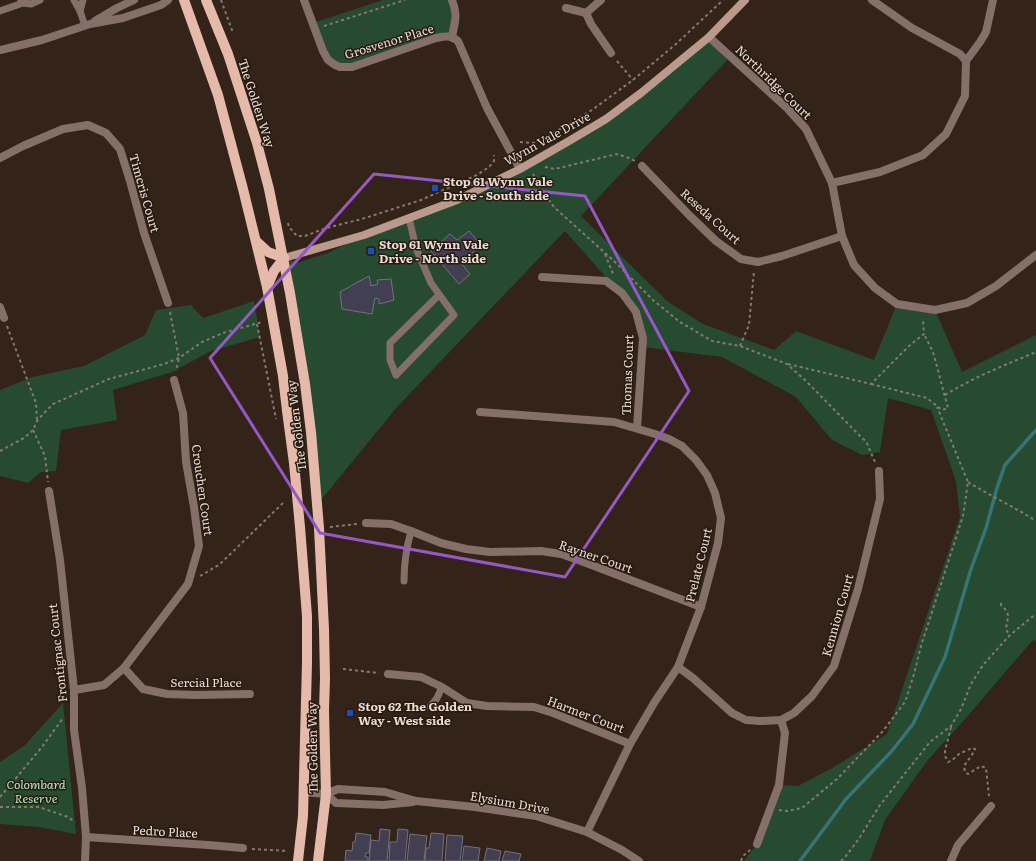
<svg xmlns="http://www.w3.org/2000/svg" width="1036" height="861" viewBox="0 0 1036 861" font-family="Literata,serif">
<rect width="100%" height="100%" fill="#332318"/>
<g fill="#264b31">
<polygon points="383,0 451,0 452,37 352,67 328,60 313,23"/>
<polygon points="709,37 731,56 581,216 667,301 703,324 774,350 796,331 874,360 897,304 935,310 962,372 1036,335 1036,640 1032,641 966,718 927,761 885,820 870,861 744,861 757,844 779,785 798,786 834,767 887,734 960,517 956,481 931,410 888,398 880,452 862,455 832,440 796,397 722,357 643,347 636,311 565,231 397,407 317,505 284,258 297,263 328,253 364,235 457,200 610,115"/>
<polygon points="254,301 260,337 211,351 172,372 113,390 117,420 61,430 56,471 41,472 28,483 0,476 0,390 32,377 84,366 145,335 156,310 191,305 203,318"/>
<polygon points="63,703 76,834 39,827 0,824 0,762 25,745"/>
</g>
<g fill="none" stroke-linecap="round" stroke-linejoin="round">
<polyline stroke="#367476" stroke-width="3.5" points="800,861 846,799 891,752 913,724 945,657 971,569 986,528 997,488 1005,465 1036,430"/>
</g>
<g fill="#433f52" stroke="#747084">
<polygon points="469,231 481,245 461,263 470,274 459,284 431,251 450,234 457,240"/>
<polygon points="369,276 371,286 378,284 377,280 391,279 394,300 379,304 379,299 375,298 372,314 342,309 340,292"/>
<polygon points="380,829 390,830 387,861 369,861 371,840 379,841"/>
<polygon points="398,829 408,830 405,861 389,861 390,842 397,842"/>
<polygon points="356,833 371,835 369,853 366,853 365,857 368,857 368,861 345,861 346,850 352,851 353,842 355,842"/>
<polygon points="431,833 444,834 442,861 425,861 426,848 429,848"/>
<polygon points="410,834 427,836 424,861 407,861"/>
<polygon points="447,835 463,836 460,861 445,861"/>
<polygon points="464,846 480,848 478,861 462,861"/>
<polygon points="487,848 501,851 499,861 484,861"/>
<polygon points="505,851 521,854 519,861 502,861"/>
</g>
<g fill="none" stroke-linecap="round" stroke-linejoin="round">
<g stroke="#877970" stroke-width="2" stroke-dasharray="3 3" stroke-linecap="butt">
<polyline points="221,0 233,33"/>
<polyline points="324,26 405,0"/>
<polyline points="617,61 633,80"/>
<polyline points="520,142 533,143 540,141 592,110 633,80 676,44 723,0"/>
<polyline points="545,167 555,169 617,154 629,158 635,161"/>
<polyline points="533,174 541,189 554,207 614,261 653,300 680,322 712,341 740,346 787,364 806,381 863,439 866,441 875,462"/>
<polyline points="288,223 289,227 297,236 305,236 326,228 362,219 421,200 477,175 489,167 494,161 494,155"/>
<polyline points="605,254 613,274"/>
<polyline points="170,312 179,358 176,371"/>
<polyline points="257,324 276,419"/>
<polyline points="7,326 36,403 37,420"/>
<polyline points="740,346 749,325 754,271"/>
<polyline points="788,364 871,384 909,346 924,334 923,319"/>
<polyline points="871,384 927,398 942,410 948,408 933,352 924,334"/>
<path d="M 945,395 C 974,377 1005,365 1036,352"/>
<polyline points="33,430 45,456 48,482"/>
<polyline points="0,451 24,438 33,430 37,421 46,411 53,404 109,379 164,364 179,358 202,342 223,333 262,322"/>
<path d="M 968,482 C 989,495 1012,506 1033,519 L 1036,519"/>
<polyline points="330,527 357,524"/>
<polyline points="200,576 219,565 283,503"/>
<path d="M 1001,603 L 1001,605 C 1012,615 1007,617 1006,630 L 1010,635"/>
<polyline points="343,669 379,673"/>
<path d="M 951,727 L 945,751 L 945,756 L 948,762 C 953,761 955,757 959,754 C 963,752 968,750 972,748 L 975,749 L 974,752 L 964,766 L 965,772 L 968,774 L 981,766 L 986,768 L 989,796"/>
<polyline points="0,797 42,747 63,718"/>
<polyline points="0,807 39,807 68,817 75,822"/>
<polyline points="779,810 787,811 802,808 837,779 883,731 905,702 914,674 921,646 963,516 968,482 937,407"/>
<polyline points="252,849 288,851"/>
<polyline points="741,861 743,856 750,850"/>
<polyline points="841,861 846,856 858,840 880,805 930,742 951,726 961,709 971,684 983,665 1009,636 1032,617 1036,615"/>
</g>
<g stroke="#857069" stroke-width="7">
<polyline points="21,0 23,3 31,4 40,0"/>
<polyline points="74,0 80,11"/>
<polyline points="83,0 80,11 85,26"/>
<polyline points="0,11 23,3"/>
<polyline points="409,218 416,248 431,283 454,315 396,375 390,360 390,343 439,295"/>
<path d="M 404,581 C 404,562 406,549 411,531"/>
<polyline points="430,707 437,698 442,687"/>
</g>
<g stroke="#857069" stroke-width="8">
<path d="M 304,0 L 323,51 L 328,60 L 335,65 L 340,67 L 352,67 L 436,38 C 446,36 449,35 458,41 L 487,108 L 520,169"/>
<path d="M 452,0 C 458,16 455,21 452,37"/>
<polyline points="566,8 586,13 601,0"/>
<polyline points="586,13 591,24 611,53"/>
<polyline points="709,37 787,108 806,129 832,183 842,236 854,265 875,288 897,304 935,310 967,303 996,286 1036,255"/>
<polyline points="966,61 980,42 986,32 993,0"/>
<polyline points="0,158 23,146 63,129 88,125 106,133 120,149 130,181 144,233 168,303"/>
<polyline points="642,166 689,215 716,241 741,259 758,262 782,256 842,236"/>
<polyline points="832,183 880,172 923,155 946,134 965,96 966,61 960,54 912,28 872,0"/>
<polyline points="542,277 606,281 622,293 636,312 643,338 637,428"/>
<polyline points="0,307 4,318"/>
<polyline points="480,412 614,422 655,434 669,439 682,446 696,460 707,475 715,493 721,518 718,543 701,607 678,667 654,703 630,744 587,832"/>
<polyline points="49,491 60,560 74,690 74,730 82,788 86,837 85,861"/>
<polyline points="366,523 391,524 411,531 441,543 466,549 490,552 541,551 561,554 581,561 701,607"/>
<polyline points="678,667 693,678 732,713 746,720 760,721 781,720 794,713 812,696 834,666 858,589 880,499 879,471"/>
<polyline points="124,668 143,689 167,694 197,695 250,694"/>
<polyline points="388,674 421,677 442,687 467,703 487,706 534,707 553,713 630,744"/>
<polyline points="74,690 104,685 124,668 188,584 199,546 194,507 186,462 183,413 174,380"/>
<polyline points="86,837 208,845 243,848"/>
<polyline points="757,844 779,785 785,733 781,720"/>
<polyline points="951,861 958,845 991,806"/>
</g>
<g stroke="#857069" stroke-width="8">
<polyline points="95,21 117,8 134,0"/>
<polyline points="0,50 42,40 90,24 123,18 161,5 168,0"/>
<polyline points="303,792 326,794 338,789 385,792 416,801 475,807 536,816 587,832 622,850 639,861"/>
<polyline points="326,794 336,803 383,805 413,802"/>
</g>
<polyline stroke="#bb9a8e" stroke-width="8" points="284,258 364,235 457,200 520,169 569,141 606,119 641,93 709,37 745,0"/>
<g stroke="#e5baab" stroke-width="10">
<polyline points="184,0 218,95 243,189 267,287 283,376 287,411 294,463 300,527 307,616 307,663 303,816 298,861"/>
<polyline points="206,0 228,54 257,143 269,189 290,293 305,384 311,432 319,528 324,629 325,678 324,710 326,794 318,861"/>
<polyline points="257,242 268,252 284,258"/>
<polyline points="267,287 274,271 284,258"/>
</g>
</g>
<path fill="none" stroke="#9658c5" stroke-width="3" stroke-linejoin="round" d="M 374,174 L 585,196 L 689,391 L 565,577 L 320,533 L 210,358 Z"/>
<g fill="#1a4fb4" stroke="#28190e" stroke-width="1.5">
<rect x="431" y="184" width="8" height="8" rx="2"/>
<rect x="367" y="247" width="8" height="8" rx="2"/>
<rect x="346" y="709" width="8" height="8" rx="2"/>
</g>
<g text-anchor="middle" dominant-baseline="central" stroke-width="3" stroke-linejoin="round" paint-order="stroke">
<g font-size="12" fill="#e8ddd6" stroke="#28190e">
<text transform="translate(389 41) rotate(-17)">Grosvenor Place</text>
<text transform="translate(774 82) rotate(44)">Northridge Court</text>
<text transform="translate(257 103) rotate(72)">The Golden Way</text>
<text transform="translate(547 138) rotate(-29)">Wynn Vale Drive</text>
<text transform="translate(145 193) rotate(74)">Timcris Court</text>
<text transform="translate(711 216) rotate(42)">Reseda Court</text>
<text transform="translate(627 375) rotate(-88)">Thomas Court</text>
<text transform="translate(296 426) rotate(-97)">The Golden Way</text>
<text transform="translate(203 490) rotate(82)">Crouchen Court</text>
<text transform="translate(596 556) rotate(19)">Rayner Court</text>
<text transform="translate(698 565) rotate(-76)">Prelate Court</text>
<text transform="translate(837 615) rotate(-74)">Kennion Court</text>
<text transform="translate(57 653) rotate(-96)">Frontignac Court</text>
<text x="206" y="682">Sercial Place</text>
<text transform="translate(586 714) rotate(21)">Harmer Court</text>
<text transform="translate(312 748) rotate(-91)">The Golden Way</text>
<text transform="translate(510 802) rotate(10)">Elysium Drive</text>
<text transform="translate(165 831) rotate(3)">Pedro Place</text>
</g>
<g font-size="12" font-weight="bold" fill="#e8ddd6" stroke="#28190e" text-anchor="start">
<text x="443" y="181">Stop 61 Wynn Vale<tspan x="443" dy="14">Drive - South side</tspan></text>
<text x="379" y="244">Stop 61 Wynn Vale<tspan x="379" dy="14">Drive - North side</tspan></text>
<text x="358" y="706">Stop 62 The Golden<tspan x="358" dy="14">Way - West side</tspan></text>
</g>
<g font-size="12" font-style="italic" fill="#adeebe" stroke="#28190e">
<text x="36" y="784">Colombard<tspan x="36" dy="14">Reserve</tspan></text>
</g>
</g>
</svg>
